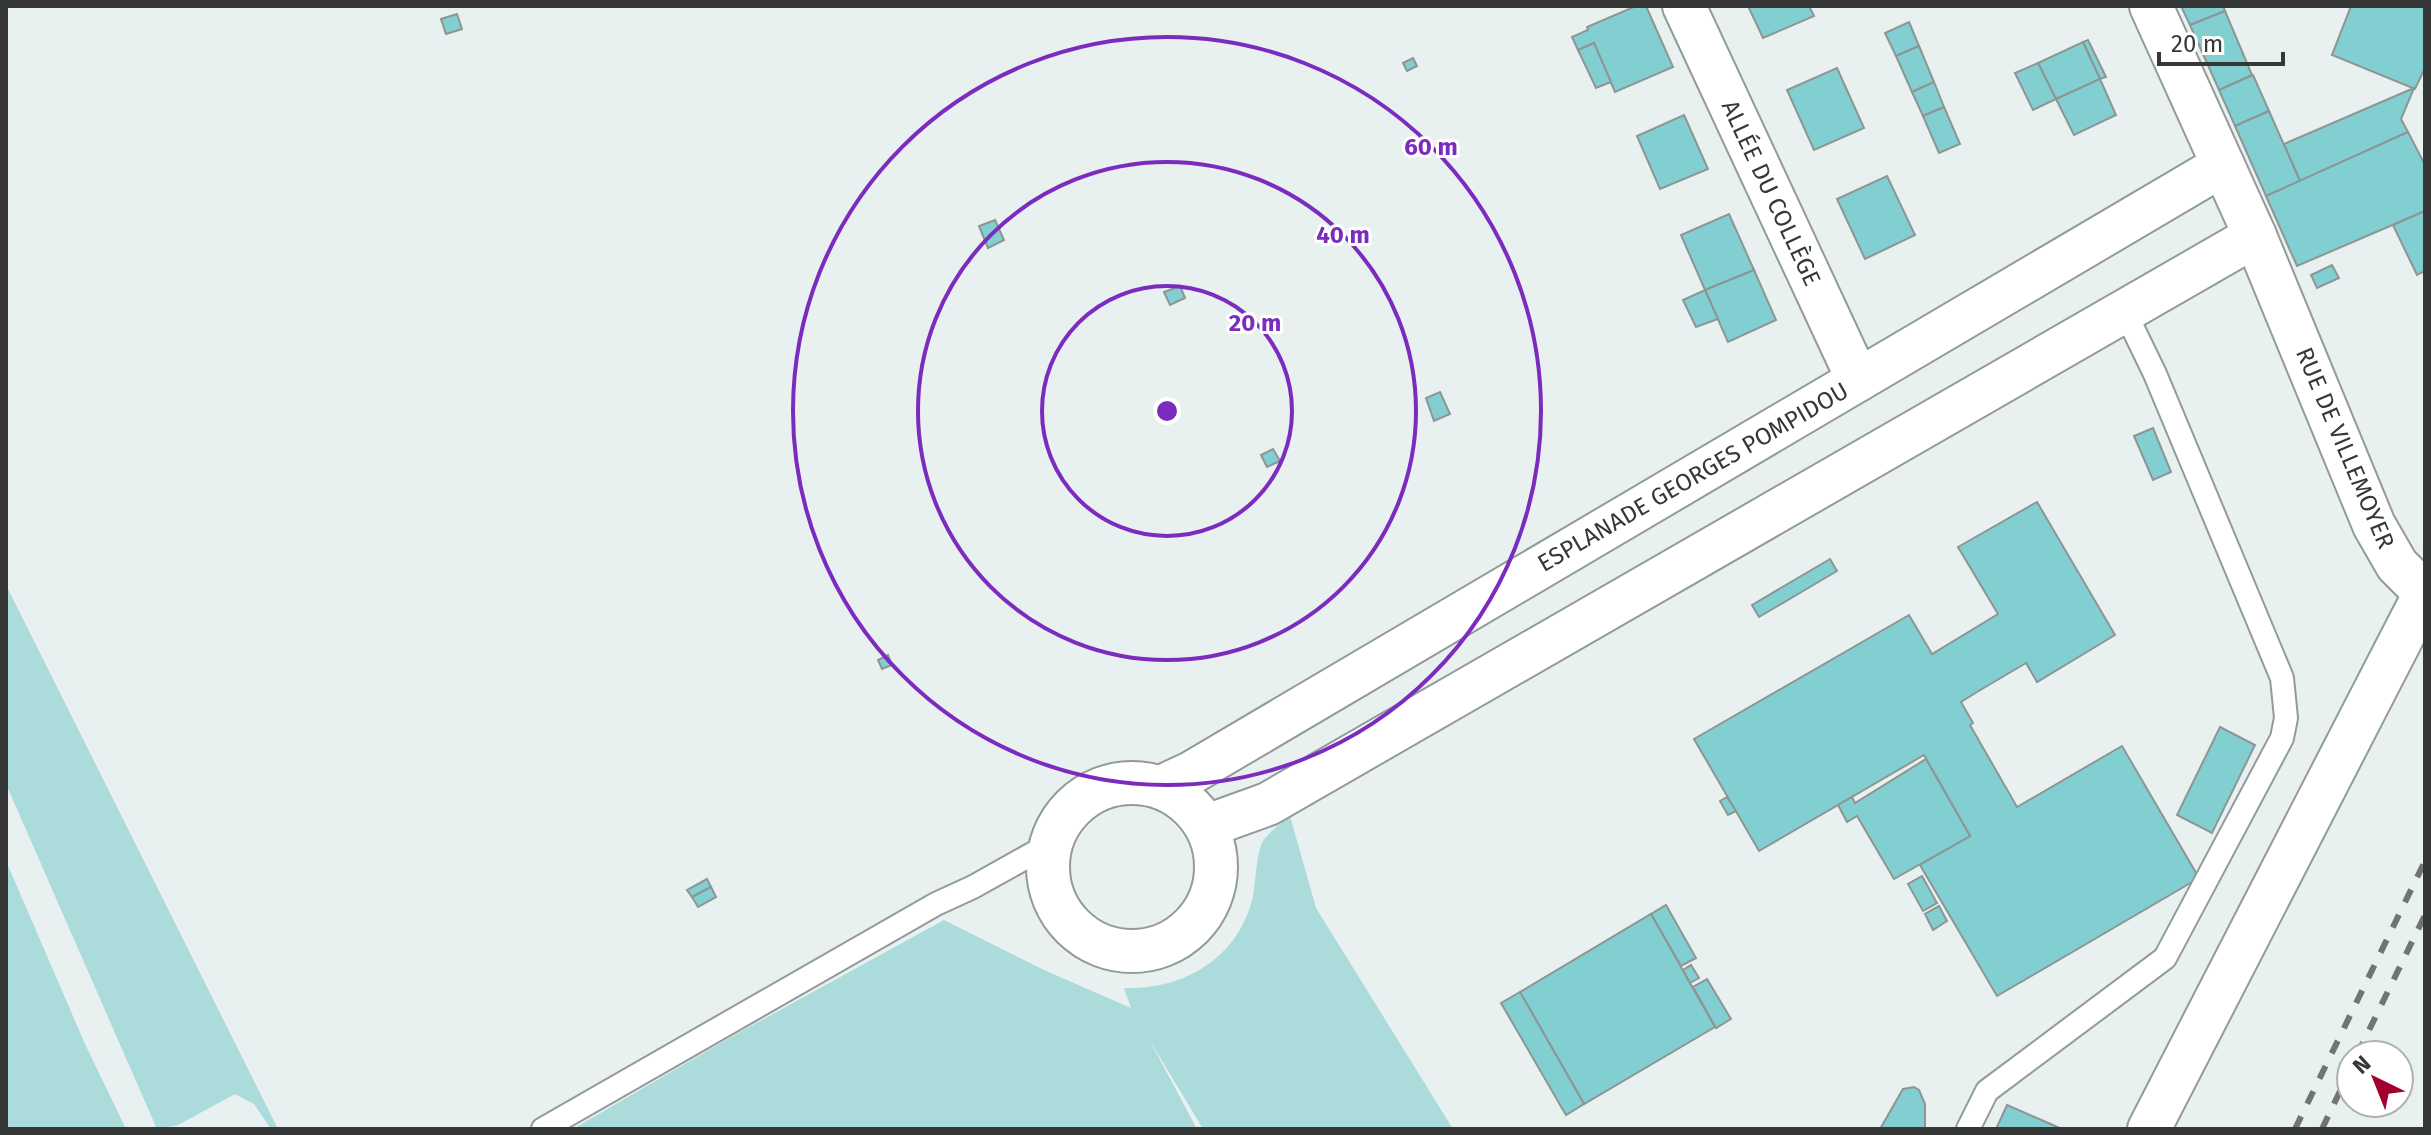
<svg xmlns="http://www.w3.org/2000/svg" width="2431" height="1135" viewBox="0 0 2431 1135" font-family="'Fira Sans',sans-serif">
<rect width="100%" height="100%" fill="#e8f0f0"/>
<g fill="#acdbdc">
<polygon points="6,585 278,1129 271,1129 254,1104 235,1094 178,1125 157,1129 6,784"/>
<path d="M 1290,816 L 1316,908 L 1453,1129 L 1203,1129 L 1149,1039 L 1197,1129 L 573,1129 L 731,1037 L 944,920 L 1044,970 L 1131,1008 L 1124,988 C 1184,990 1239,958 1253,896 C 1256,881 1256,854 1263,841 C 1269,832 1282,823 1290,816 Z"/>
<polygon points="6,861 85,1044 126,1129 6,1129"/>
</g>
<g fill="#82cfd1" stroke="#8e9595" stroke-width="2">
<polygon points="1636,6 1646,6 1673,67 1615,92 1594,43 1578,50 1572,37 1588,30 1587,27"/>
<polygon points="1748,6 1809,6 1814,16 1763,38"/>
<polygon points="2181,6 2223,6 2225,11 2190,25"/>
<polygon points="2351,6 2425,6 2425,68 2415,89 2332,55"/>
<polygon points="2225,11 2252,75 2219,90 2190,25"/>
<polygon points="457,14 462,29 446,34 441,19"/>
<polygon points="1909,22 1919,46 1896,56 1885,33"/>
<polygon points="2088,40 2106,77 2100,79 2083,42"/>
<polygon points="2083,42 2100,79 2056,99 2038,63"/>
<polygon points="1594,43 1611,82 1596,88 1578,50"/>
<polygon points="1919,46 1934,82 1912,92 1896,56"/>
<polygon points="1413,58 1417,66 1407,71 1403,63"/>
<polygon points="2038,63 2056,99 2033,110 2015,73"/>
<polygon points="1837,68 1864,128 1814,150 1787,90"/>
<polygon points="2253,75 2269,111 2235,126 2219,90"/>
<polygon points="2100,79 2116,115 2074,135 2056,99"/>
<polygon points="1934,82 1944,107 1923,116 1912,92"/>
<polygon points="2414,88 2401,119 2408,132 2300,181 2284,144"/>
<polygon points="1944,107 1960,144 1939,153 1923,116"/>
<polygon points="2269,111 2300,181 2266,196 2235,126"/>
<polygon points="1684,115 1708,169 1660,189 1637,136"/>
<polygon points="2408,132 2425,165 2425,211 2297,266 2266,196"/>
<polygon points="1887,176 1915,235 1865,259 1837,199"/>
<polygon points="2425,211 2425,271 2417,275 2393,225"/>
<polygon points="1729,214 1754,270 1705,290 1681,235"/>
<polygon points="995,220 1004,240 988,248 979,226"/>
<polygon points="2332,265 2339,278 2317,288 2311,275"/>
<polygon points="1754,270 1776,320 1728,342 1705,290"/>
<polygon points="1180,286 1185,298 1170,305 1164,292"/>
<polygon points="1705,290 1718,319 1696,327 1683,300"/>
<polygon points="1440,392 1450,414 1434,421 1426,398"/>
<polygon points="2153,428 2171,472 2153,480 2134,436"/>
<polygon points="1273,449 1280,461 1267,467 1261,455"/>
<polygon points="2037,502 2115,635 2037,682 2026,663 1977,692 1961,702 1973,723 1970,725 2017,807 2122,746 2199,878 1997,996 1920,865 1970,836 1924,755 1759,851 1694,739 1909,615 1932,654 1998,614 1958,547"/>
<polygon points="1830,559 1837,571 1759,617 1752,605"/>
<polygon points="888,655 892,665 882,669 878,660"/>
<polygon points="2220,727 2255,745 2212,833 2177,815"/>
<polygon points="1926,759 1970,836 1894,879 1857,816 1847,822 1838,805 1852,797 1855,803"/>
<polygon points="1727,797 1736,811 1728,815 1720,801"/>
<polygon points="1922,876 1937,903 1923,911 1908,884"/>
<polygon points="707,879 711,887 692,897 687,890"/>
<polygon points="711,887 716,897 698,907 692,897"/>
<polygon points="1666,905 1696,958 1681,966 1651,914"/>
<polygon points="1939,906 1947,921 1933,930 1925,914"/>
<polygon points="1651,914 1715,1027 1584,1104 1520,992"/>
<polygon points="1691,965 1699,978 1690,983 1683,970"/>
<polygon points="1707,979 1731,1019 1716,1028 1693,987"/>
<polygon points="1520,992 1584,1104 1566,1115 1501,1003"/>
<polygon points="1914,1087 1919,1090 1925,1104 1925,1129 1880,1129 1903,1089"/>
<polygon points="2007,1105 2062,1129 1996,1129"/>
</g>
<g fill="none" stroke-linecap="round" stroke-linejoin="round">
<g stroke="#939a9a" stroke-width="26">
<g id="service">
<polyline points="543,1129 936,904 973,887 1050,844"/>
<polyline points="1968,1129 1987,1091 2165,958 2282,738 2286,718 2282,678 2155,374 2125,312"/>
</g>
</g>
<g stroke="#939a9a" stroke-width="46">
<g id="minor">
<polyline points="1684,6 1858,380"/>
<circle cx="1132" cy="867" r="84"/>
<polyline points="1161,787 1191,773 2223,165"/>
<polyline points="1207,826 1268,804 2255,236"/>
<polyline points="2149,1129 2425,593 2397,565 2374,525 2255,236 2151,6"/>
</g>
</g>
<use href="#service" stroke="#fff" stroke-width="22"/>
<use href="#minor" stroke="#fff" stroke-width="42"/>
<g stroke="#707474" stroke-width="6" stroke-dasharray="14 14" stroke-linecap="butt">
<polyline points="2357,1055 2425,915"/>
<polyline points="2295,1129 2425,861"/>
<polyline points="2322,1129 2351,1068"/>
</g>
</g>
<g fill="none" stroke="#7b2cbf" stroke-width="4">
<circle cx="1167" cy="411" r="125"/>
<circle cx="1167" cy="411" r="249"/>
<circle cx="1167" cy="411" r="374"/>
</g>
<g text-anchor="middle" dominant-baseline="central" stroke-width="6" stroke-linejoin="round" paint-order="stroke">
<g font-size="24" fill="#363838" stroke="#fff">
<text transform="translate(1771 193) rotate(65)">ALLÉE DU COLLÈGE</text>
<text transform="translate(2345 448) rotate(67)">RUE DE VILLEMOYER</text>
<text transform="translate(1693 477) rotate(-30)">ESPLANADE GEORGES POMPIDOU</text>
</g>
</g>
<circle cx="1167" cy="411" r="12" fill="#7b2cbf" stroke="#fff" stroke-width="4"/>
<g font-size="24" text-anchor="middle" font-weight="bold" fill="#7b2cbf" stroke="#fff" stroke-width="6" stroke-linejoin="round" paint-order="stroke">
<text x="1431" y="155">60 m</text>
<text x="1343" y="243">40 m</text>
<text x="1255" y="331">20 m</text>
</g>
<rect width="2431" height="1135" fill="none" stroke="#363838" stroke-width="16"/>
<g transform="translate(2375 1079) rotate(317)"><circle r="38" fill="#ffffff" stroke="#afafaf" stroke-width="2"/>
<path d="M0-6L14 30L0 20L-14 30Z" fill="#a1012e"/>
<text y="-12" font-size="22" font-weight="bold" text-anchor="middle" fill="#363838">N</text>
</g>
<path d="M2159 52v12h124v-12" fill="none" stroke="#363838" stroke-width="4"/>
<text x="2171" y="52" font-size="24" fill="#363838" stroke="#ffffff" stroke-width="6" paint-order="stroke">20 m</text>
</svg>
